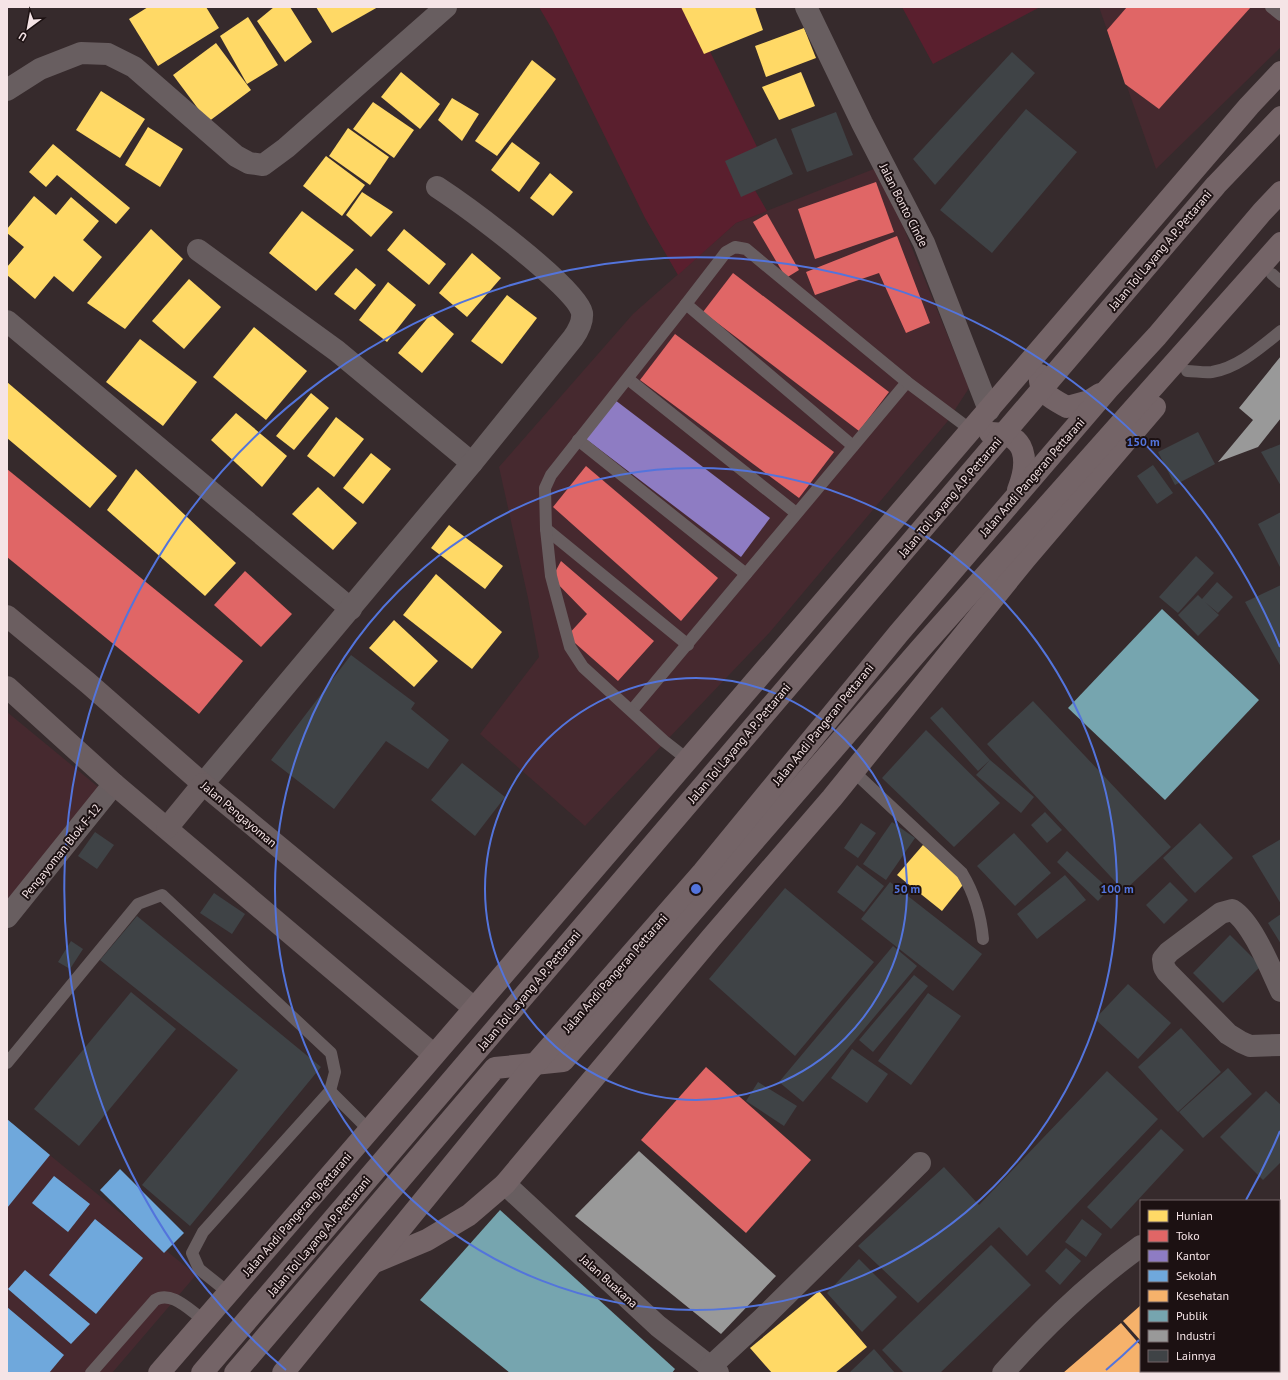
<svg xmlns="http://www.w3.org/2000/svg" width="1288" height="1380" viewBox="0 0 1288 1380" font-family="'PT Sans',sans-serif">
<rect width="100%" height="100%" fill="#362a2c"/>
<g fill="#46292f">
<polygon points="1099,7 1281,7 1281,47 1156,169"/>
<polygon points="879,167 969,388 947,422 770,632 585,826 480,734 539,657 528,598 499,467 633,314 736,223"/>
<polygon points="7,712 103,791 7,900"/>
<polygon points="7,1120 196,1275 112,1373 7,1373"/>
</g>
<g fill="#5a1f2e">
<polygon points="539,7 688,7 763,159 742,168 767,211 736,223 678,275 645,218 553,31"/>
<polygon points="902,7 1040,7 933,64"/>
</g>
<g fill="#ffd966">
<polygon points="148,7 206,7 219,28 158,66 129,19"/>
<polygon points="274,7 290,7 312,42 285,62 257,21"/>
<polygon points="316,7 378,7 332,33"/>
<polygon points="681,7 755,7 763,30 704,54"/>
<polygon points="248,17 278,65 247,84 220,36"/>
<polygon points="804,28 816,58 766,77 755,46"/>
<polygon points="216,43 251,90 208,122 173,75"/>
<polygon points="532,60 556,79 497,156 475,141"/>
<polygon points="401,72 440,104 420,129 381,97"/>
<polygon points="801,72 815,106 779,120 762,87"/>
<polygon points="101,91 145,119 120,158 76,130"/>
<polygon points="452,98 479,114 462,141 438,120"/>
<polygon points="373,102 414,130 394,158 353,129"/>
<polygon points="148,127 183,149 160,187 125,165"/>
<polygon points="348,128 389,157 370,185 329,156"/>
<polygon points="512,142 540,163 519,192 491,170"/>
<polygon points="53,144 130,208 116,224 57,175 46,187 29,172"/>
<polygon points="326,156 365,185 342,216 303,186"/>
<polygon points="550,173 573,192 553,216 530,198"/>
<polygon points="362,192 393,212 371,237 346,215"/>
<polygon points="34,196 56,215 71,197 99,221 83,240 102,257 73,292 54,276 35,299 7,275 7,267 24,247 7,233 7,229"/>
<polygon points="302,211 354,250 316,291 269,253"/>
<polygon points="151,229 183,259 125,329 87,303"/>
<polygon points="404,229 446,264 429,285 387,250"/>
<polygon points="472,253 501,278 467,317 439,293"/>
<polygon points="356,268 376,285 355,310 334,294"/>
<polygon points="189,279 221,307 184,349 152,321"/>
<polygon points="388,282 416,305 387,342 359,320"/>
<polygon points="507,295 537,318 502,364 471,341"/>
<polygon points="431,314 454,334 422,373 398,353"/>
<polygon points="254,327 307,371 266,420 213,377"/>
<polygon points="140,339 197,382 163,426 106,382"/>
<polygon points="7,382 117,476 90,508 7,438"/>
<polygon points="311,393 329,408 294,450 276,436"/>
<polygon points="236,413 287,456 262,487 211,440"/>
<polygon points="336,417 364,439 334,477 307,456"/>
<polygon points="371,453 391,469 363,504 343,488"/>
<polygon points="136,469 236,563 205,596 107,510"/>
<polygon points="318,487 357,523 333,550 292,514"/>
<polygon points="449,525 503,566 485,589 431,548"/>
<polygon points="436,574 502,632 472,669 403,615"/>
<polygon points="394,620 438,661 414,687 369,648"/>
<polygon points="923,845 966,881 942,911 897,875"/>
<polygon points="819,1291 867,1347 835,1373 772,1373 750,1348"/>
</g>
<g fill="#e06666">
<polygon points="1127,7 1251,7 1159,109 1125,84 1107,30"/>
<polygon points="876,182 894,232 815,259 798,209"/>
<polygon points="767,214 799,270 786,278 753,222"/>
<polygon points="897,236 930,323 906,333 879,273 815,295 806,272"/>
<polygon points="733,273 889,392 859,431 703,312"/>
<polygon points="675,334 834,452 799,498 640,380"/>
<polygon points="586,466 718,578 681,621 553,507"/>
<polygon points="7,469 243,661 199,714 7,557"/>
<polygon points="561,561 654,641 618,681 567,636 587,614 552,578"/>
<polygon points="245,571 292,614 261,647 214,605"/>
<polygon points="706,1067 811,1160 746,1233 641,1140"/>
</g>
<polygon fill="#8e7cc3" points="615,400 770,518 741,557 586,439"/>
<g fill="#6fa8dc">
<polygon points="7,1119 50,1155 7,1208"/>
<polygon points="120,1169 184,1233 164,1253 100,1190"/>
<polygon points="54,1176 90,1204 68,1232 32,1203"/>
<polygon points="95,1219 143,1258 96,1314 49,1275"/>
<polygon points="25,1270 90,1324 71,1344 8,1289"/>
<polygon points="7,1307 64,1355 49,1373 7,1373"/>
</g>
<g fill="#f6b26b">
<polygon points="1141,1305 1141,1341 1123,1321"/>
<polygon points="1121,1323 1141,1346 1141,1371 1148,1371 1146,1373 1063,1373"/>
<polygon points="1155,1371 1207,1371 1208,1373 1153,1373"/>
</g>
<g fill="#76a5af">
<polygon points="1162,609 1259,700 1165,800 1068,708"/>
<polygon points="500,1210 675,1369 672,1373 510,1373 420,1300"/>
</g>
<g fill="#999">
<polygon points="1281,356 1281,418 1258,447 1218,462 1253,420 1239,408"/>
<polygon points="639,1151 776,1276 721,1334 575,1216"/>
</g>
<g fill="#3f4346">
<polygon points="1012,52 1035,73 935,185 913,159"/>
<polygon points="1026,109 1077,152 992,253 940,210"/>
<polygon points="836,112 853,155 807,172 791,129"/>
<polygon points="776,138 793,174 741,197 725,161"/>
<polygon points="1198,432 1215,464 1175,485 1158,452"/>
<polygon points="1281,444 1281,486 1261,452"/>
<polygon points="1153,465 1173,493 1157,504 1137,476"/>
<polygon points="1281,512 1281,569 1258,524"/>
<polygon points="1196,556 1214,573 1178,613 1159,597"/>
<polygon points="1217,582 1233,597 1218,613 1205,602 1219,615 1198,636 1178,615 1198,595 1202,599"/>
<polygon points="1281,585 1281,667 1245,602"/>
<polygon points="351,655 415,703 411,709 449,740 428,769 386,741 334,809 271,760"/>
<polygon points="1033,701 1171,847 1124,891 987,744"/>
<polygon points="942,707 990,760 1034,797 1021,813 976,775 990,760 978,771 930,718"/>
<polygon points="926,730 1000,803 954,847 882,778"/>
<polygon points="462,763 505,797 475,836 431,800"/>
<polygon points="1045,812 1062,830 1047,843 1031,825"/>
<polygon points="892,822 915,838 886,880 863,864"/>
<polygon points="861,823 876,833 858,858 844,848"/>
<polygon points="1200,823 1233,858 1195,893 1163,858"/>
<polygon points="95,832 114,845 97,869 78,856"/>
<polygon points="1014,833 1051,873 1015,906 977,866"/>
<polygon points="1281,839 1281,904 1252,856"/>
<polygon points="1067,851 1109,889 1098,901 1057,862"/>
<polygon points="857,865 884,886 864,912 837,892"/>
<polygon points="1065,875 1086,900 1037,939 1017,914"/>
<polygon points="890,882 982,954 953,991 861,919"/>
<polygon points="1170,882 1188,900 1164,924 1146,905"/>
<polygon points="785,888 874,962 795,1056 709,979"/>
<polygon points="214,893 245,914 232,934 200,913"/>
<polygon points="1281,914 1281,944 1268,923"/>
<polygon points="137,916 321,1067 190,1226 142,1185 238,1070 100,960"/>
<polygon points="1230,935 1261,966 1223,1003 1193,973"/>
<polygon points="71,941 83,949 70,969 58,962"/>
<polygon points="893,946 917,966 803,1102 779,1082"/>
<polygon points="914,975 928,986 873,1052 859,1040"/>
<polygon points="1128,984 1171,1023 1138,1059 1095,1019"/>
<polygon points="131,992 176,1029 79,1146 34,1109"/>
<polygon points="928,993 961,1016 911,1085 878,1061"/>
<polygon points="1181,1028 1221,1072 1178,1112 1138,1067"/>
<polygon points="852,1049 888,1074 867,1103 831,1078"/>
<polygon points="1228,1068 1252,1094 1203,1138 1179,1112"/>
<polygon points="1107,1071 1158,1119 1027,1256 999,1227 918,1303 858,1246 944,1167 979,1205"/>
<polygon points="758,1082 797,1106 784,1126 746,1101"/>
<polygon points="1266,1091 1281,1105 1281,1162 1263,1180 1220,1137"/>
<polygon points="1161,1129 1184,1150 1111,1229 1087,1207"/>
<polygon points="1082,1219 1102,1234 1086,1257 1065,1242"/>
<polygon points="991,1245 1031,1285 940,1373 904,1373 882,1350"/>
<polygon points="1066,1248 1081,1261 1060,1285 1045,1271"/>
<polygon points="1281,1255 1281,1323 1279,1323 1279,1256"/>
<polygon points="859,1259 897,1297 862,1332 827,1293"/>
<polygon points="1281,1334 1281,1373 1276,1373 1275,1371 1279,1371 1279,1335"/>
<polygon points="874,1349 895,1373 849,1373"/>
</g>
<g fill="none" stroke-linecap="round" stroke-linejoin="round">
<g stroke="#685e60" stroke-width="12">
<polyline points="1271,7 1281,15"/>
<polyline points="1272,274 1281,282"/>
<polyline points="686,304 853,446"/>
<path d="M 1187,371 C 1195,371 1204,373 1212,372 C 1238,368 1261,347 1281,331"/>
<polyline points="628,379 796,513"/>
<polyline points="578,440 746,574"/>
<polyline points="546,529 688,645"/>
<polyline points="632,710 907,382"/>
<polyline points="687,759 664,741 583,667 570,647 551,576 546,529 545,488 551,475 686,304 726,252 735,247 746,249 907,382 971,430"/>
<path d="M 853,771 L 962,873 C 974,893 981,916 983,939"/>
<polyline points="7,1063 138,904 162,895 331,1053 335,1072 330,1091 203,1232 192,1253 199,1269 229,1293"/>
<polyline points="330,1091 369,1130"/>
<path d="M 91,1373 L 155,1300 C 172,1290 190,1311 204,1320"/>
</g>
<g stroke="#685e60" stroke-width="22">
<polyline points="806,7 862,123 924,243 989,410"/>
<polyline points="7,90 40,69 81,53 108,54 134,67 236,156 249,163 263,165 286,148 446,7"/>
<polyline points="198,250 337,351 472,463"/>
<polyline points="7,321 351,609"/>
<path d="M 203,784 L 472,463 L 573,338 C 578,331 583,322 582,313 C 577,287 463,204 437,187"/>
<polyline points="7,917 114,784"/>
<path d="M 1281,991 C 1271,970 1252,922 1232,910 L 1221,913 L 1169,952 L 1163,959 L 1164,967 L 1167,972 L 1228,1034 L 1241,1042 L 1250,1046 L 1281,1045"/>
<polyline points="505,1184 658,1326 718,1373"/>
<polyline points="1279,1214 1281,1214"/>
<polyline points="709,1368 763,1318 920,1163"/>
<polyline points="1254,1371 1255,1373"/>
<path d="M 1003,1373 C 1045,1326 1089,1283 1141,1246"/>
</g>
<g stroke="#6b5e60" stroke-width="22">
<polyline points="7,616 88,683 203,784 474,1008"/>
<polyline points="7,687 114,784 434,1055"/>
<polyline points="167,828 203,784"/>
</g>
<g stroke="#746467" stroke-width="22">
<path d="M 1040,375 C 1038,393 1054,400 1067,407 L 1089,401 L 1100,394"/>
<path d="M 990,433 C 1028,432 1029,462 1018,490"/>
<polyline points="377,1261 427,1240 469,1215 505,1184 711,938 832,798 1026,558 1155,407"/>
<polyline points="159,1373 424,1067 1249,106 1281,72"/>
<polyline points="202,1373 1216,185 1281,117"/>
<polyline points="235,1373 495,1068 563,1061 921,648 1281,243"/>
<polyline points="283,1373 529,1071 703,872 899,633 1108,389 1157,336 1262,212 1281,192"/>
</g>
</g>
<g fill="none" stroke="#5374dc" stroke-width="2">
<circle cx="696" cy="889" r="211"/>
<circle cx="696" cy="889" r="421"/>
<path d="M1280 1131A632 632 0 0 1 1246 1200M1139 1340A632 632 0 0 1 1106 1370M286 1370A632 632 0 1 1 1280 647"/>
</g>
<g text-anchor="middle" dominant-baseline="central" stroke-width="4" stroke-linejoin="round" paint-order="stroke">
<g font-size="12" fill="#f5e4e6" stroke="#1c1112">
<text transform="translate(904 205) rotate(63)">Jalan Bonto Cinde</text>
<text transform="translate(1160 250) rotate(-50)">Jalan Tol Layang A.P. Pettarani</text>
<text transform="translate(1032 477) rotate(-49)">Jalan Andi Pangeran Pettarani</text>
<text transform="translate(950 497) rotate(-50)">Jalan Tol Layang A.P. Pettarani</text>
<text transform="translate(823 724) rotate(-51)">Jalan Andi Pangeran Pettarani</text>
<text transform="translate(739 743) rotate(-50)">Jalan Tol Layang A.P. Pettarani</text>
<text transform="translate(239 814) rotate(40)">Jalan Pengayoman</text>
<text transform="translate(61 851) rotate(-51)">Pengayoman Blok F-12</text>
<text transform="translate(615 973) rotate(-49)">Jalan Andi Pangeran Pettarani</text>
<text transform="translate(529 990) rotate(-50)">Jalan Tol Layang A.P. Pettarani</text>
<text transform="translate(297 1214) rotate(-49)">Jalan Andi Pangerang Pettarani</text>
<text transform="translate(319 1236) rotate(-50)">Jalan Tol Layang A.P. Pettarani</text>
<text transform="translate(609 1281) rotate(42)">Jalan Buakana</text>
</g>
</g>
<circle cx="696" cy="889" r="6" fill="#5374dc" stroke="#1c1112" stroke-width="2"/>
<g font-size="12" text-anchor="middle" font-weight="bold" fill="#5374dc" stroke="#1c1112" stroke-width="4" stroke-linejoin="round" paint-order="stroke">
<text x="1143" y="446">150 m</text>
<text x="907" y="893">50 m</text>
<text x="1117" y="893">100 m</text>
</g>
<rect width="1288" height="1380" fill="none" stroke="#f5e4e6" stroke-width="16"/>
<rect x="1140" y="1200" width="140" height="172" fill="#1c1112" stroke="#736567"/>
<rect x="1148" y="1210" width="20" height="12" fill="#ffd966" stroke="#736567"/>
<text x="1176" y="1220" font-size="12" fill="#f5e4e6">Hunian</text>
<rect x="1148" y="1230" width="20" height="12" fill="#e06666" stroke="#736567"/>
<text x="1176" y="1240" font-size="12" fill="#f5e4e6">Toko</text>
<rect x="1148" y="1250" width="20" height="12" fill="#8e7cc3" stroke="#736567"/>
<text x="1176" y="1260" font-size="12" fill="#f5e4e6">Kantor</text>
<rect x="1148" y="1270" width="20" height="12" fill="#6fa8dc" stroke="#736567"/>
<text x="1176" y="1280" font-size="12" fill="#f5e4e6">Sekolah</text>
<rect x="1148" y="1290" width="20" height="12" fill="#f6b26b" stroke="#736567"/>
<text x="1176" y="1300" font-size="12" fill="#f5e4e6">Kesehatan</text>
<rect x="1148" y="1310" width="20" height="12" fill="#76a5af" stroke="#736567"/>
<text x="1176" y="1320" font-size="12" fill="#f5e4e6">Publik</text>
<rect x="1148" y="1330" width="20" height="12" fill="#999999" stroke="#736567"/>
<text x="1176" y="1340" font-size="12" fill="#f5e4e6">Industri</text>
<rect x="1148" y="1350" width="20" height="12" fill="#3f4346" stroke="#736567"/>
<text x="1176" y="1360" font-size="12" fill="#f5e4e6">Lainnya</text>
<g transform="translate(28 28) rotate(212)" stroke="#1c1112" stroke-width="3" paint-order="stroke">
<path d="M0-3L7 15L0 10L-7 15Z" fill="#f5e4e6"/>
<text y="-6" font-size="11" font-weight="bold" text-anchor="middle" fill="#f5e4e6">U</text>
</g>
</svg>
